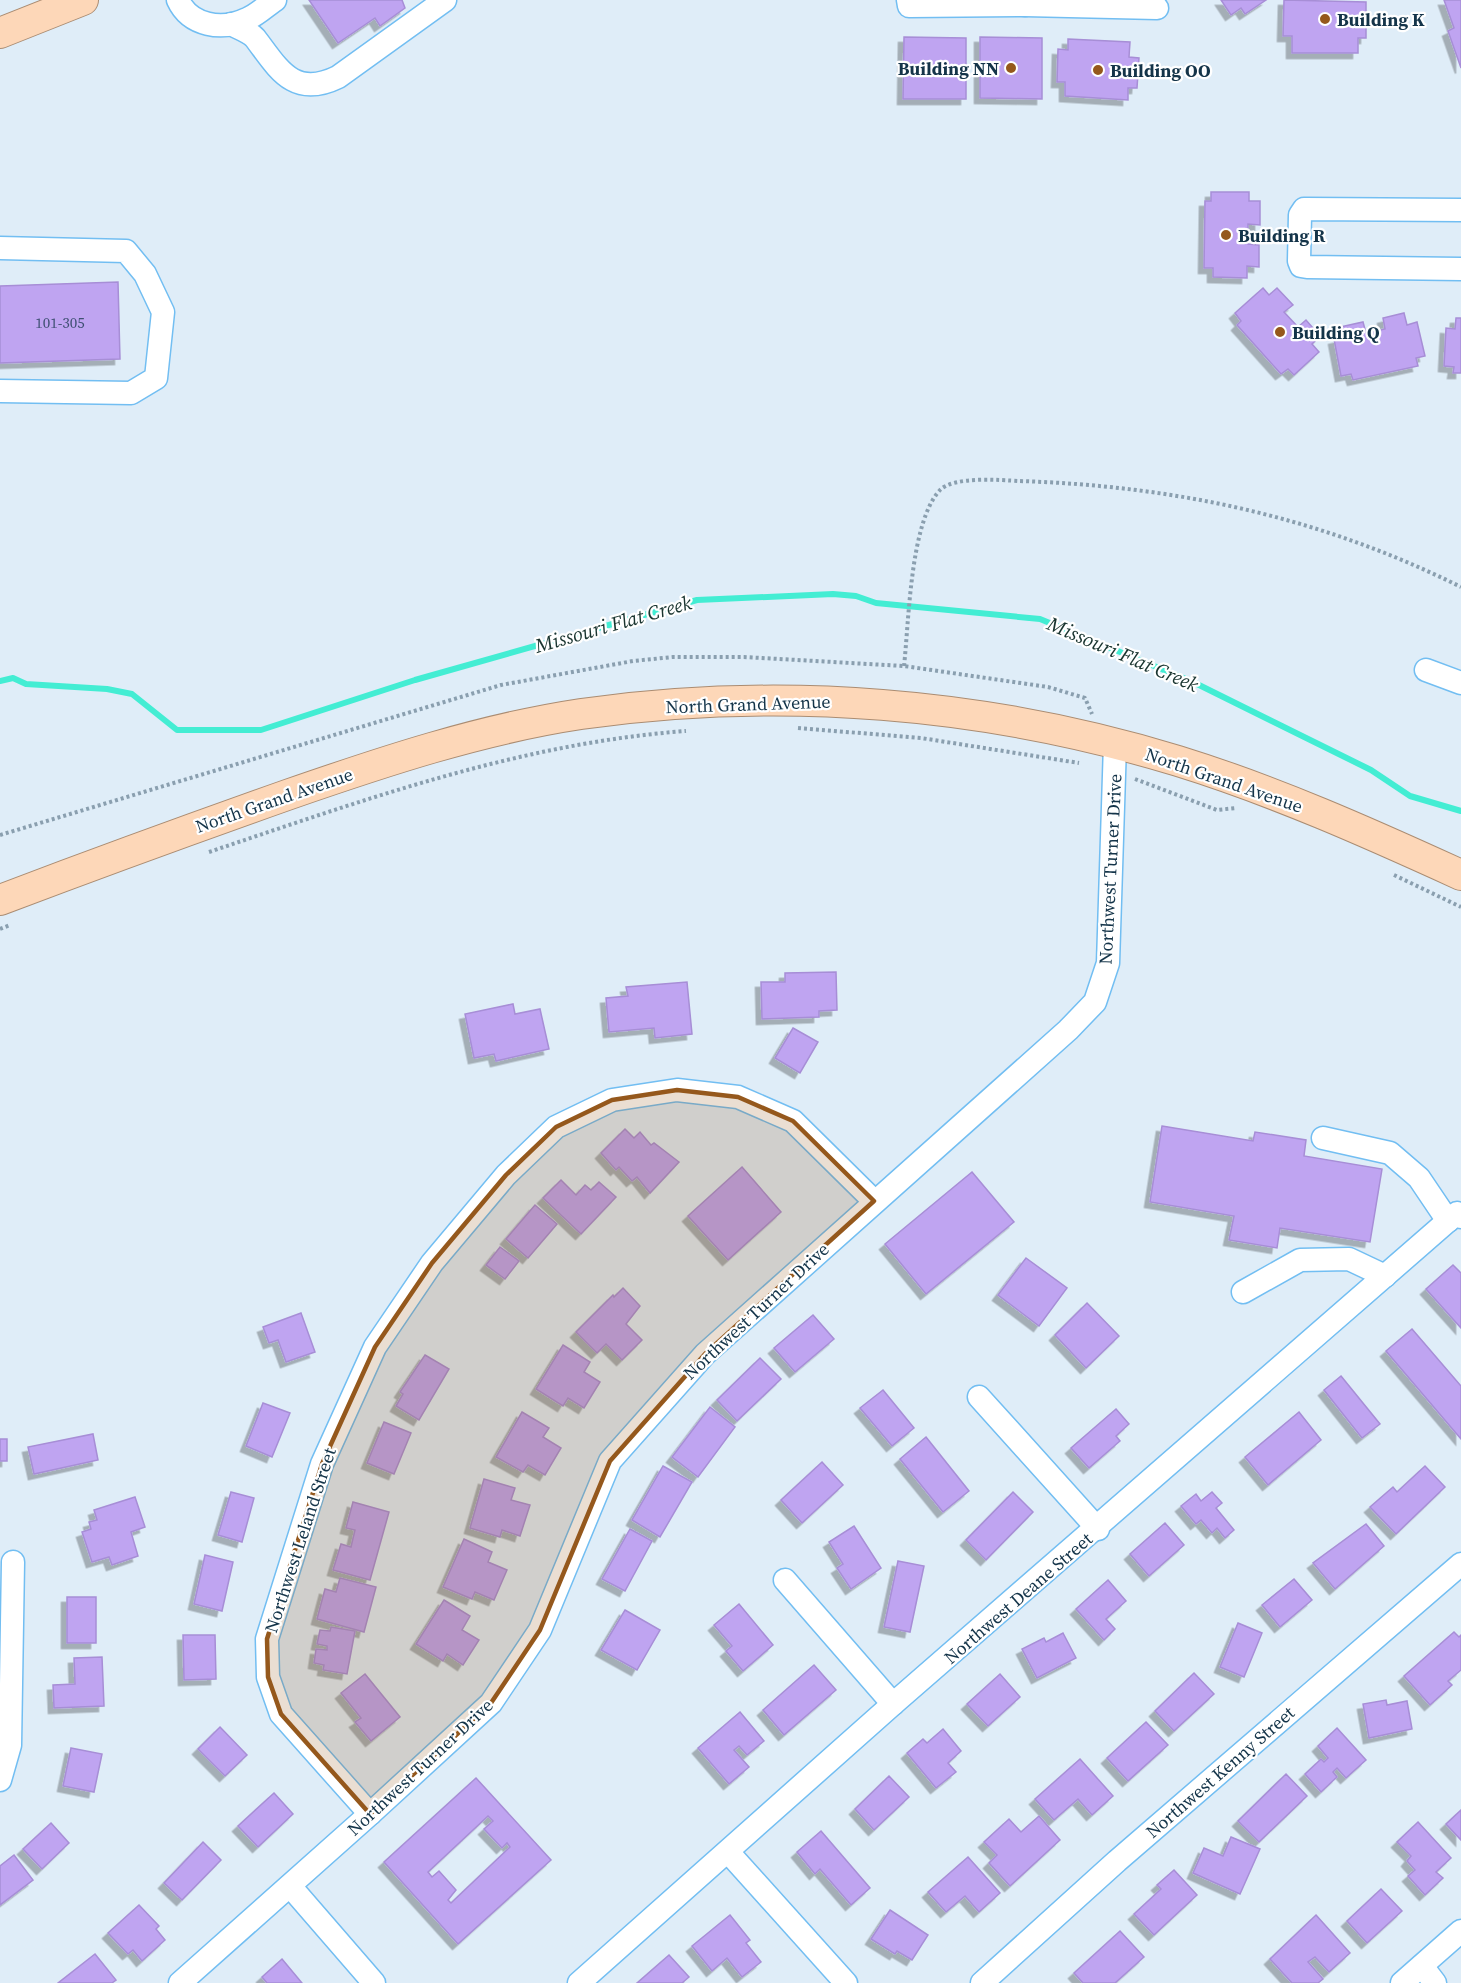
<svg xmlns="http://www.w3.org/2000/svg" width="1461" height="1983" viewBox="0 0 1461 1983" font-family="'Source Serif 4',serif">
<defs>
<filter id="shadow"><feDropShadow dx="-5.5" dy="5.5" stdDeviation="0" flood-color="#0004"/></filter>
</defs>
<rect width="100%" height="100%" fill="#dfedf8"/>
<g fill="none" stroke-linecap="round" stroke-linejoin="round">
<polyline stroke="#43edd3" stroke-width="6" points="0,681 13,678 26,684 107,689 132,694 177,730 261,730 415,680 697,600 833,594 856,596 876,603 1040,619 1193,682 1371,770 1410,796 1461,811"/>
</g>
<g fill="#bfa4f1" stroke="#a78ed6" stroke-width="1.5" fill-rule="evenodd" filter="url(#shadow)">
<polygon points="309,0 402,0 405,8 380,26 375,18 338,43"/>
<polygon points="1221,0 1266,0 1245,14 1241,8 1231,15"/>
<polygon points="1284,0 1366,2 1366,38 1358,38 1358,53 1292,53 1292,36 1283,36"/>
<polygon points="1444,0 1461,0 1461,68 1448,31 1454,28"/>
<polygon points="904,37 966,38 966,99 903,99"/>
<polygon points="980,37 1042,38 1042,99 980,98"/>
<polygon points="1068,39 1130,42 1129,57 1139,58 1137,88 1128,88 1128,100 1065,96 1065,82 1057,82 1058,49 1068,50"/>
<polygon points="1211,192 1249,192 1249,201 1260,201 1260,225 1248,224 1248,244 1259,245 1259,267 1247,266 1247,278 1213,277 1213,268 1204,268 1205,201 1211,201"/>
<polygon points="118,282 120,359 0,363 0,286"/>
<polygon points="1263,288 1269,295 1277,288 1293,305 1284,312 1298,327 1306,320 1320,336 1312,344 1319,352 1294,375 1288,369 1281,374 1237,325 1241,321 1235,313"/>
<polygon points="1404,313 1407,325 1417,322 1425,356 1416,358 1418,366 1353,380 1351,374 1341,376 1334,339 1343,337 1340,327 1363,322 1366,333 1385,329 1383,318"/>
<polygon points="1456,318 1461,318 1461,373 1453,373 1454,367 1444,366 1446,328 1455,329"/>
<polygon points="836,972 837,1010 819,1011 819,1017 762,1019 761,982 785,982 785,973"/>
<polygon points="687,982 692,1034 655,1038 654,1028 609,1032 606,998 628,996 626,987"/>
<polygon points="513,1004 515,1014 540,1009 549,1049 496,1061 494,1054 474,1058 465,1014"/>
<polygon points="793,1028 818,1042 800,1073 775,1058"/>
<polygon points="1162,1126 1253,1141 1255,1132 1306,1140 1304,1156 1382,1169 1370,1242 1280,1228 1277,1248 1229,1240 1234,1216 1150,1202"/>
<polygon points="625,1129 634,1138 640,1132 651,1145 654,1143 679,1162 650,1193 637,1177 632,1181 619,1167 616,1170 601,1153"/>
<polygon points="742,1167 781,1212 728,1260 688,1216"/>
<polygon points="972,1172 1014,1222 926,1294 885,1244"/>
<polygon points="561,1180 576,1195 585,1185 591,1190 599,1182 616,1197 581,1234 543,1198"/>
<polygon points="535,1205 557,1224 528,1258 506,1239"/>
<polygon points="500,1247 519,1261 505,1279 486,1265"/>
<polygon points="1026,1258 1067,1288 1039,1326 998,1295"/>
<polygon points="1453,1265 1461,1273 1461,1328 1426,1289"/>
<polygon points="623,1288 640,1306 626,1324 642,1340 622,1360 606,1344 597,1353 576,1332 613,1295 614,1297"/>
<polygon points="1087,1303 1119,1336 1086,1368 1055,1335"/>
<polygon points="301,1313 315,1352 286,1362 278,1340 269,1343 263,1327"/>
<polygon points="813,1315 834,1339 795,1372 774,1348"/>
<polygon points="1412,1329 1461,1386 1461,1439 1386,1351"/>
<polygon points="563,1345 590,1362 584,1372 600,1382 584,1408 568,1398 563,1406 536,1389"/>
<polygon points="425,1355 449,1369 419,1420 396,1406 403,1394 400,1392"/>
<polygon points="760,1358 781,1379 737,1421 717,1400"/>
<polygon points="1341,1376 1380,1424 1362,1438 1324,1390"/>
<polygon points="883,1390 914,1428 892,1446 860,1408"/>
<polygon points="263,1403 290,1413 272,1457 246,1446"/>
<polygon points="710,1407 735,1427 698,1477 672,1457"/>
<polygon points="1116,1409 1129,1424 1116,1436 1120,1441 1089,1468 1071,1448"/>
<polygon points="522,1412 549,1428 543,1437 561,1448 545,1475 528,1465 523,1472 496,1457"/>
<polygon points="1299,1412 1321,1440 1268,1485 1245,1457"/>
<polygon points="384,1422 411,1433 394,1474 367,1463"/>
<polygon points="93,1434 98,1460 34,1474 28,1447"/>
<polygon points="926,1437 969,1491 943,1512 900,1459"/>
<rect x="0" y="1439" width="7" height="22"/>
<polygon points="822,1462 843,1485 802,1523 781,1500"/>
<polygon points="663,1466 692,1482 660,1537 632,1520"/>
<polygon points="1425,1466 1445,1487 1396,1534 1370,1507 1393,1487 1397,1492"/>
<polygon points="484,1479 515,1488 511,1500 530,1505 520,1536 502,1530 500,1537 470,1528"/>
<polygon points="231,1492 254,1498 242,1542 218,1535"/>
<polygon points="1013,1492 1033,1512 986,1560 966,1540"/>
<polygon points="1212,1492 1222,1503 1216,1508 1234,1530 1225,1538 1217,1528 1212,1533 1201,1520 1196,1524 1181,1506 1196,1494 1201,1501"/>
<polygon points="135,1497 145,1527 131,1532 138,1556 112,1565 109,1557 92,1562 82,1532 91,1529 89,1522 97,1520 94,1510"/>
<polygon points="353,1502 389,1512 370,1580 333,1570 341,1544 351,1547 355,1530 346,1528"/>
<polygon points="1165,1523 1184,1545 1149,1576 1130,1554"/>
<polygon points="1366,1524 1384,1546 1335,1589 1313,1563"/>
<polygon points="854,1526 881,1568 851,1589 837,1568 843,1564 829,1542"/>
<polygon points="630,1529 652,1541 625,1591 602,1579"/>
<polygon points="464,1539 492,1552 488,1562 507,1570 494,1600 475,1592 472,1599 443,1587"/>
<polygon points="205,1555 233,1562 222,1611 194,1604"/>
<polygon points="898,1561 924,1566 910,1632 884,1627"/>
<polygon points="340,1578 376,1587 364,1632 317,1619 325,1589 336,1592"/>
<polygon points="1294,1579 1312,1600 1280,1627 1262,1605"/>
<polygon points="1108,1580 1126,1601 1106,1619 1115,1629 1104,1640 1076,1609"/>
<rect x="67" y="1597" width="29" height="46"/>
<polygon points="444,1600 470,1616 462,1630 479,1640 463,1665 447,1654 443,1661 416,1644"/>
<polygon points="739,1604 773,1645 743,1671 726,1651 732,1646 714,1625"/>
<polygon points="625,1610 660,1630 637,1670 601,1650"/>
<polygon points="1238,1623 1262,1633 1244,1677 1220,1667"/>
<polygon points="331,1627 355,1631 347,1674 323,1670 324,1665 314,1663 316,1649 327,1650 327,1646 317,1644 320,1630 330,1631"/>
<polygon points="1454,1632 1459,1637 1461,1635 1461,1670 1448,1681 1452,1685 1430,1705 1404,1676"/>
<polygon points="1063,1633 1076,1658 1037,1678 1022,1649 1044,1638 1046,1642"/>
<polygon points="183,1635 215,1635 216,1679 184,1680"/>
<polygon points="102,1657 104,1706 54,1708 53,1685 75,1684 74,1658"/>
<polygon points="814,1665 836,1690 784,1735 763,1710"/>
<polygon points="1194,1673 1214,1694 1174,1731 1155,1711"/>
<polygon points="365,1674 400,1717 371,1741 355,1722 361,1718 341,1693"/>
<polygon points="1000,1674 1020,1697 988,1726 967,1704"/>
<polygon points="1386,1700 1387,1705 1407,1701 1412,1729 1369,1738 1363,1704"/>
<polygon points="740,1712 764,1741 747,1755 739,1746 734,1750 749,1767 729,1784 698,1748"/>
<polygon points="1146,1722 1168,1745 1128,1781 1107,1758"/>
<polygon points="220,1727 247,1755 225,1776 198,1749"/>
<polygon points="1337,1728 1366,1760 1346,1778 1337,1768 1333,1772 1337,1777 1321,1792 1305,1774 1321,1759 1324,1762 1328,1758 1318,1746"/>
<polygon points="943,1729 961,1751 948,1763 956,1772 936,1788 907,1753 923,1739 927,1743"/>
<polygon points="71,1748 102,1754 94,1792 63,1786"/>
<polygon points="1080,1759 1113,1796 1092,1815 1078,1799 1054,1820 1035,1799"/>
<polygon points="1286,1774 1307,1796 1259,1842 1238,1821"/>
<polygon points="889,1776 909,1797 874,1830 855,1809"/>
<path d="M 476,1778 L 551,1860 L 458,1944 L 384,1862 ZM 488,1816 L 493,1821 L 484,1829 L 502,1848 L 507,1843 L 510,1847 L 451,1903 L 448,1900 L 456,1890 L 439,1871 L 432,1877 L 428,1872 Z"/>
<polygon points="274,1793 293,1814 258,1847 238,1826"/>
<polygon points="1461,1810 1461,1840 1446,1824"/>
<polygon points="1039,1816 1060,1840 1010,1886 989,1863 997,1855 984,1842 1009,1819 1021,1832"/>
<polygon points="1418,1822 1451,1858 1436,1872 1443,1878 1425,1895 1408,1876 1415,1870 1407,1861 1411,1856 1397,1842"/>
<polygon points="51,1823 69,1843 42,1869 23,1849"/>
<polygon points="821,1831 870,1888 851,1905 820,1869 815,1874 797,1852"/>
<polygon points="1231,1837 1260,1849 1240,1894 1193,1873 1204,1848 1223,1856"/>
<polygon points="203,1842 221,1860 182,1900 164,1883"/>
<polygon points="14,1855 33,1880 0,1905 0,1866"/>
<polygon points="968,1857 1000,1893 979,1912 965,1896 946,1912 928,1892"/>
<polygon points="1174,1870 1197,1895 1154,1935 1134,1914 1161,1889 1157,1885"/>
<polygon points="1381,1889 1402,1911 1367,1943 1347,1921"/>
<polygon points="139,1905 159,1926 156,1929 165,1940 142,1961 133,1950 128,1954 108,1933"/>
<polygon points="890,1910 928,1935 912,1960 897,1951 895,1954 871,1939"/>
<polygon points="730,1915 750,1940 746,1943 761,1962 742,1977 727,1958 712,1971 692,1946"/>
<polygon points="1316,1915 1350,1953 1329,1972 1315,1957 1308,1962 1323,1979 1318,1983 1292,1983 1270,1959"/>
<polygon points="1120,1931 1144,1957 1115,1983 1083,1983 1074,1973"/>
<polygon points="95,1954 116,1980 112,1983 58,1983"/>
<polygon points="669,1955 689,1977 682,1983 637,1983"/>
<polygon points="282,1959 302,1983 267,1983 262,1977"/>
</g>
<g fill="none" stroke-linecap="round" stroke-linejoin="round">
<g stroke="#72bef2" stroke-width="25">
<g id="minor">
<path d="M 178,0 C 190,26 222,31 247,19 C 257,15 266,6 275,0"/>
<polyline points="908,0 909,6 1025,5"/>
<polyline points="1024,0 1025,5 1157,8"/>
<path d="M 231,24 C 238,28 250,32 255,38 C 278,68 293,99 338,77 L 445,0"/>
<polyline points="1461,210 1304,209 1300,215 1299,261 1301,266 1307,267 1461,269"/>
<polyline points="0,248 126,251 145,274 163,312 156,378 131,393 0,391"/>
<polyline points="1426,670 1461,683"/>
<polyline points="1323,1138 1390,1153 1419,1178 1448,1221"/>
<polyline points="1243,1292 1300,1260 1349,1259 1385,1276"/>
<polyline points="979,1397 1098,1529"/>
<polyline points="785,1580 893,1704"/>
<polyline points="0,1780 10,1745 13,1562"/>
<polyline points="370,1814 281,1714 268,1677 267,1639 322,1464 375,1347 432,1263 506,1175 556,1127 612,1100 677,1090 738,1097 793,1121 874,1201"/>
<polyline points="729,1853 846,1983"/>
<polyline points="290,1886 374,1983"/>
<polyline points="1422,1966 1435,1983"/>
<polyline points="180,1983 370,1814 491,1703 540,1630 610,1461 705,1354 1068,1030 1095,1002 1108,963 1115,744"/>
<polyline points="579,1983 893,1704 1457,1213 1461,1217"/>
<polyline points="982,1983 1117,1861 1461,1564"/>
<polyline points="1402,1983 1461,1931"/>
</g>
</g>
<g stroke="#aa8c72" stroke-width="32">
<g id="major">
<polyline points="0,33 83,0"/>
<path d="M 0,900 C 95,864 191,829 287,795 C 382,762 481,729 581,714 C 781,686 985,702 1178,761 C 1275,791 1369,833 1461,875"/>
</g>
</g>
<g stroke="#8a9faf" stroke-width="4" stroke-dasharray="3 3" stroke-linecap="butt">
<path d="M 904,666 C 909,622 910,522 940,490 C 954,476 1000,480 1019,481 C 1176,486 1320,517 1461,587"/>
<polyline points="798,728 921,738 1079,763"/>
<polyline points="1135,779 1217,810 1236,808"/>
<polyline points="0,835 501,685 633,661 673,657 744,657 904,666 1048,687 1085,698 1092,714"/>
<path d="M 209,852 C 364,800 521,743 686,731"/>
<polyline points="1394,875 1461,907"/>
<polyline points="0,929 10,925"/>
</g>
<use href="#minor" stroke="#fff" stroke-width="22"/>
<use href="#major" stroke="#fdd7b8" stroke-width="30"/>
</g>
<path fill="#95581c" fill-opacity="0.2" stroke="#95581c" stroke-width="4.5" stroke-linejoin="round" d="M 677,1090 L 738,1097 L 793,1121 L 874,1201 L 705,1354 L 610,1461 L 540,1630 L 491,1703 L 370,1814 L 281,1714 L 268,1677 L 267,1639 L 322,1464 L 375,1347 L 432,1263 L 506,1175 L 556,1127 L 612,1100 Z"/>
<g fill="#95581c" stroke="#fff" stroke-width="2">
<circle cx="1325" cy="19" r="6"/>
<circle cx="1011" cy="68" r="6"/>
<circle cx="1098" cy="70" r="6"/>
<circle cx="1226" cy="235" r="6"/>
<circle cx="1280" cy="332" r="6"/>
</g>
<g text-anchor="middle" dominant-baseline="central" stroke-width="4.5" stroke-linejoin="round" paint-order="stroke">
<g font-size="15" fill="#3f5073">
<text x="60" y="322">101-305</text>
</g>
<g font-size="18" font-weight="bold" fill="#143449" stroke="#fff" text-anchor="start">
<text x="1337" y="19">Building K</text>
<text x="999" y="68" text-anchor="end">Building NN</text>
<text x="1110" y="70">Building OO</text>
<text x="1238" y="235">Building R</text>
<text x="1292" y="332">Building Q</text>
</g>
<g font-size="18" fill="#143449" stroke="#fff">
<text transform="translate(748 704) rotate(-2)">North Grand Avenue</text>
<text transform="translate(1224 780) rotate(19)">North Grand Avenue</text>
<text transform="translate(274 800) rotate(-19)">North Grand Avenue</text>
<text transform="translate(1110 869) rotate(-87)">Northwest Turner Drive</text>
<text transform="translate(756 1311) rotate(-43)">Northwest Turner Drive</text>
<text transform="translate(300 1540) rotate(-72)">Northwest Leland Street</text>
<text transform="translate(1018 1598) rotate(-41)">Northwest Deane Street</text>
<text transform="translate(420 1767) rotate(-43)">Northwest Turner Drive</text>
<text transform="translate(1220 1772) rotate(-41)">Northwest Kenny Street</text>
</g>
<g font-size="20" font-style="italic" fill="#19342f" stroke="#fff">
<text transform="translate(613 624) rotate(-16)">Missouri Flat Creek</text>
<text transform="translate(1123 654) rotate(23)">Missouri Flat Creek</text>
</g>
</g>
</svg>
